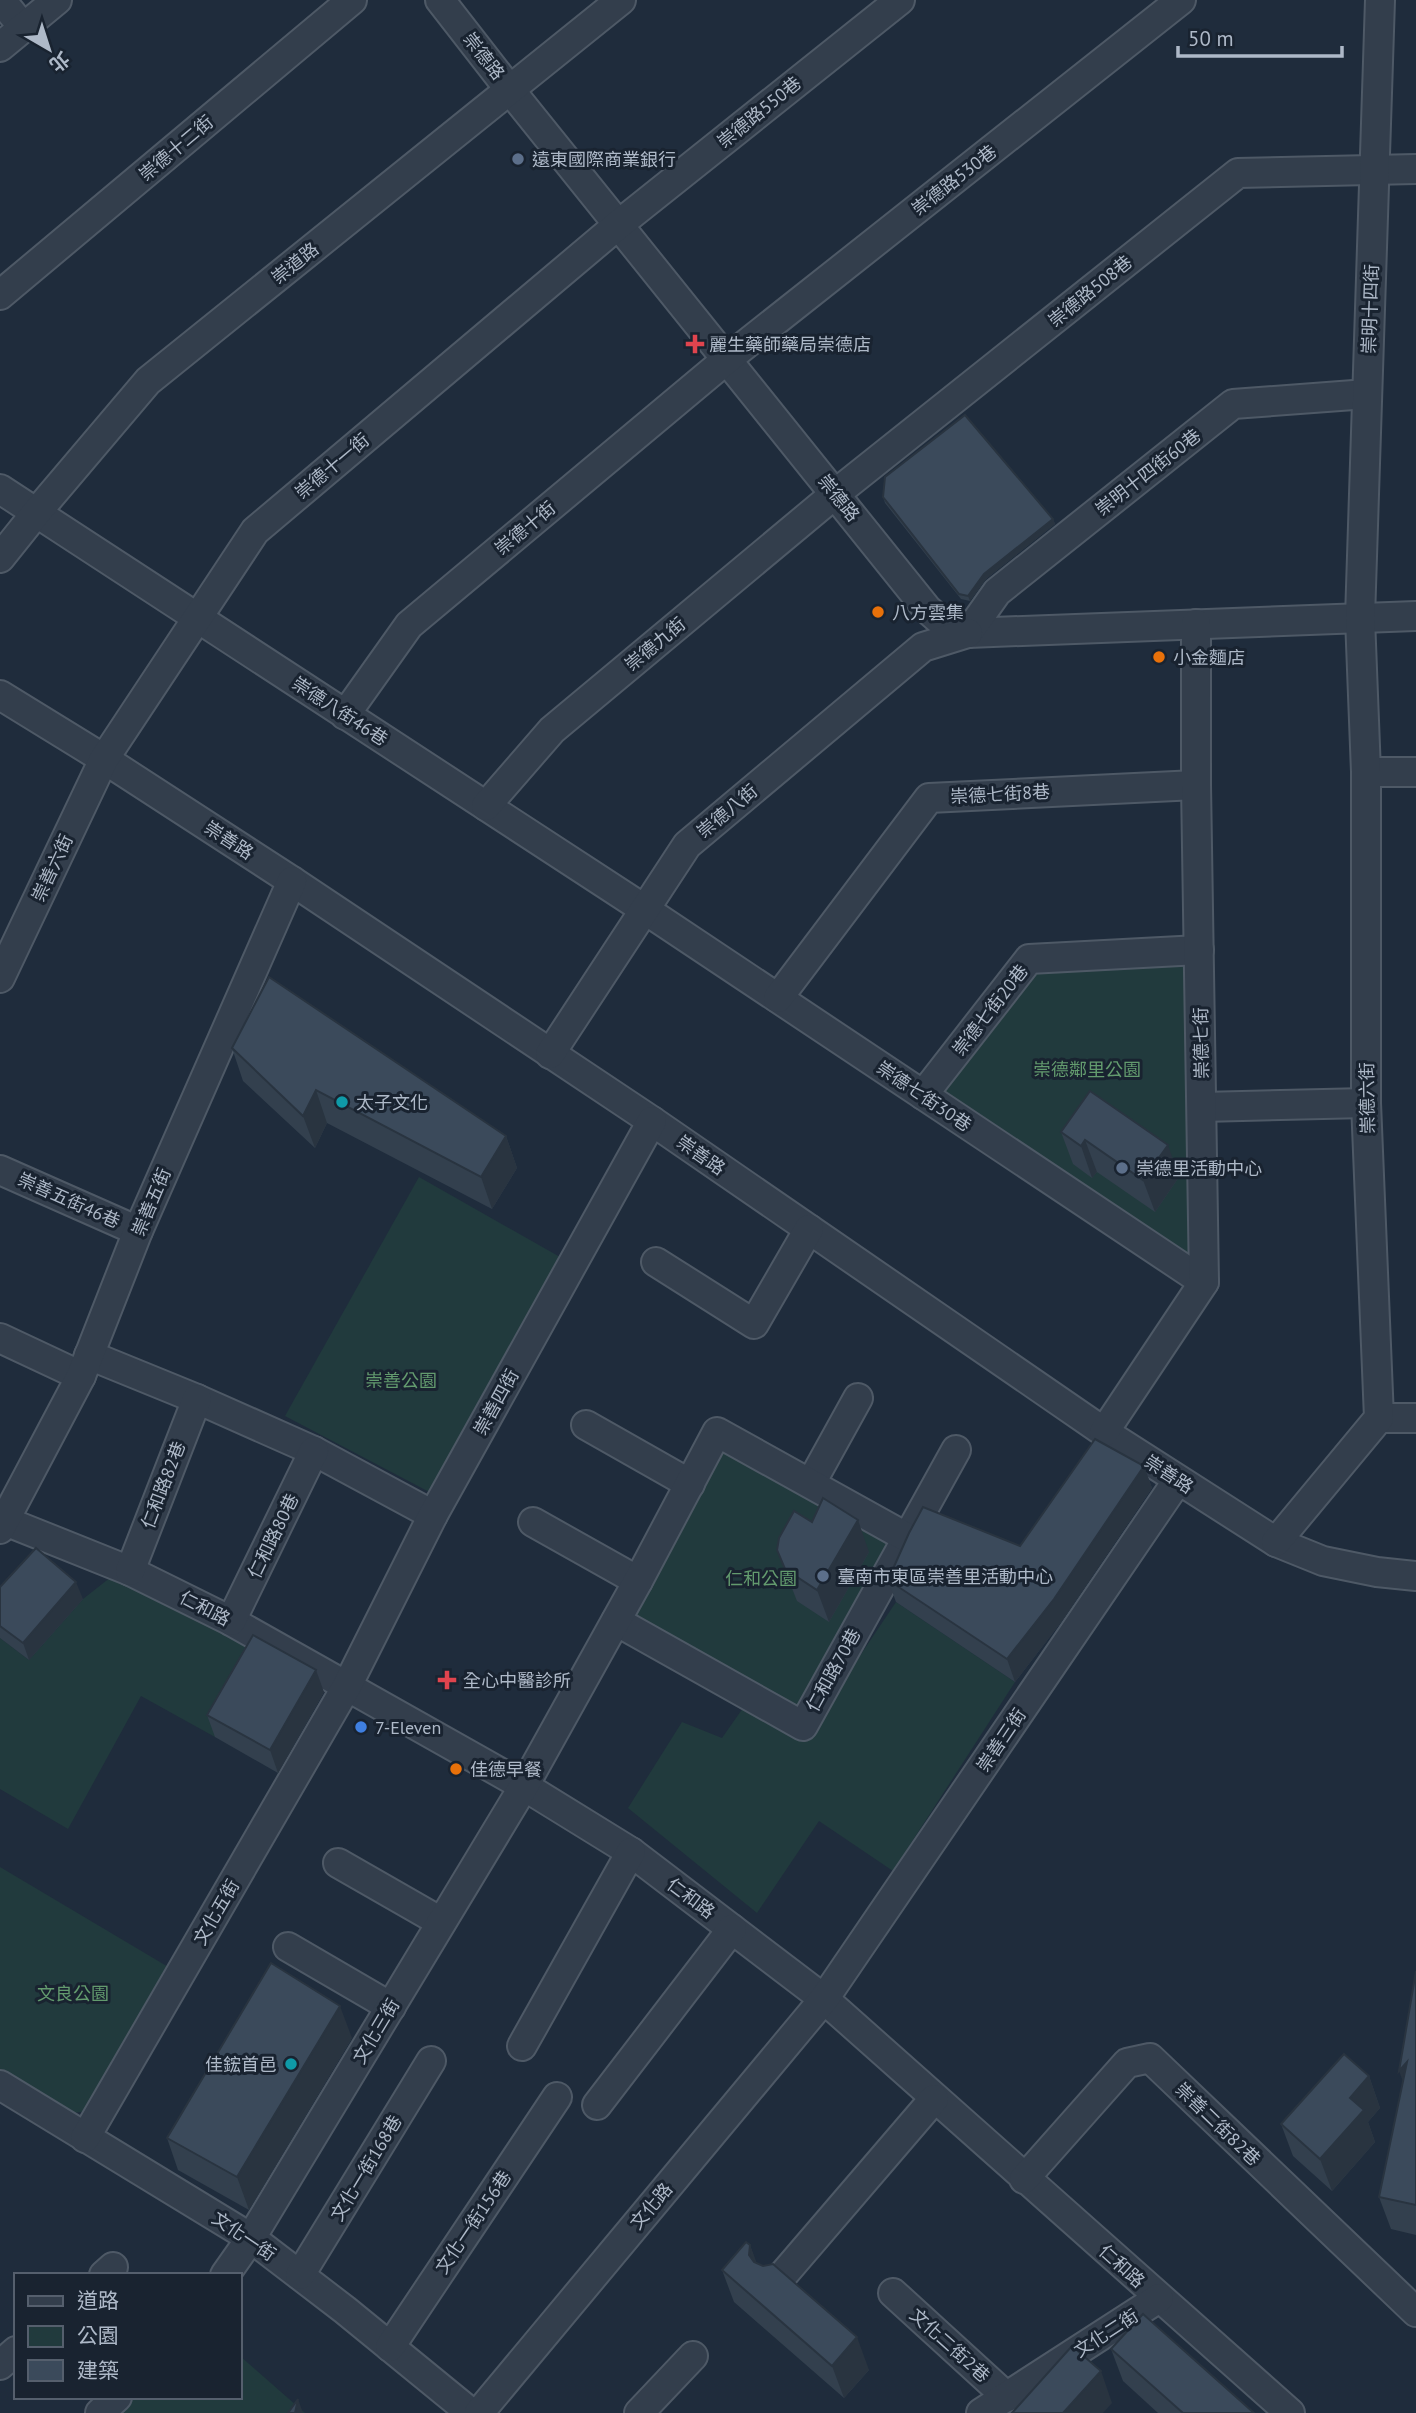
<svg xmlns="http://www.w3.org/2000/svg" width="1416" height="2413" viewBox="0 0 1416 2413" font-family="'PT Sans','Noto Sans TC',sans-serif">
<rect width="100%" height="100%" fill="#1f2c3c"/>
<g fill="#213a3d">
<polygon points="1197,951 1200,1274 925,1095 1030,960"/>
<polygon points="419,1177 560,1257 435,1495 285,1416"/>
<polygon points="720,1444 894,1539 799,1711 627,1617"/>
<polygon points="111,1577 262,1654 215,1737 141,1696 68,1829 0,1789 0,1638 29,1660 83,1599"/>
<polygon points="896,1602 1015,1682 893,1871 819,1821 757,1913 628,1808 682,1722 722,1738 743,1708 807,1735"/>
<polygon points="0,1867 170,1968 89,2111 64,2114 0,2074"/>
<polygon points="240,2356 305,2413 111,2413 127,2397 240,2397"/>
</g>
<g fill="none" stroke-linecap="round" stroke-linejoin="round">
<g stroke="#4e5966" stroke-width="32">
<g id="minor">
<polyline points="1,0 23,27"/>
<polyline points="440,0 510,90 927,609 942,622 968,633 1416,616"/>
<polyline points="0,47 57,0"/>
<polyline points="0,295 352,0"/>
<polyline points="0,489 644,909 1204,1282"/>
<polyline points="0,558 36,513 148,381 621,0"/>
<polyline points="968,633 997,592 1233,404 1367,394"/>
<polyline points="0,695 104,759 292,881 652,1121 1104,1432 1276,1542 1323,1561 1377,1572 1416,1576"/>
<polyline points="345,715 409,625 726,360 1181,0"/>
<polyline points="1366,772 1416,772"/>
<polyline points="486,806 552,730 835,494 1238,173 1416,169"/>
<polyline points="0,978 104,759 255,531 618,225 900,0"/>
<polyline points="778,998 929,798 1196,785"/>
<polyline points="550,1054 687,845 923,647 968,633"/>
<polyline points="923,1095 1029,959 1199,950"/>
<polyline points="1202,1107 1366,1103"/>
<polyline points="0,1170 138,1231"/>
<polyline points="656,1262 754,1324 809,1229"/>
<polyline points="0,1338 81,1376"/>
<polyline points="89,1355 197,1399 314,1451 433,1515"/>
<polyline points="1379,1418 1416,1418"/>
<polyline points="586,1425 690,1484"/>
<polyline points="1104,1432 1204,1282 1196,785 1196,624"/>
<polyline points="811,1483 858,1398"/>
<polyline points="0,1519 130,1571 231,1621 524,1786 631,1852 824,1999 1290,2413"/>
<polyline points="533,1522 638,1581"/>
<polyline points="0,1529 81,1376 138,1231 292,881"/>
<polyline points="1276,1542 1379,1418 1366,1103 1366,772 1360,618 1380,0"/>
<polyline points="130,1571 197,1399"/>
<polyline points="231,1621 314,1451"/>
<polyline points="616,1621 803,1726 956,1450"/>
<polyline points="338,1863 441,1922"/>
<polyline points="288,1947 391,2007"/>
<polyline points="522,2046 631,1852"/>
<polyline points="0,2085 251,2238 345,2310 471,2413"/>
<polyline points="597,2105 732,1929"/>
<polyline points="85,2138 347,1686 433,1515 652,1121"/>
<polyline points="1024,2179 1127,2063 1150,2058 1416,2312"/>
<polyline points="104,2275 113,2267"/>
<polyline points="225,2275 251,2238 524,1786 638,1581 717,1432 906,1537"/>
<polyline points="300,2275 431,2061"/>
<polyline points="777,2282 934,2099"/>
<polyline points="893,2293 1007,2397"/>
<polyline points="390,2347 557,2097"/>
<polyline points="0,2365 16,2351"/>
<polyline points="100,2413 117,2397"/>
<polyline points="479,2413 824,1999 1178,1480"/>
<polyline points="639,2413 693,2356"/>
<polyline points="981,2413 1159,2298"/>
</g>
</g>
<use href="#minor" stroke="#333e4c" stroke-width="28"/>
</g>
<g fill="#33404e">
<polygon points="883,497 1053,519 1055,524 986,579 970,601 961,599 885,503"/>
<polygon points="232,1048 506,1136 517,1168 492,1209 327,1123 315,1148 243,1081"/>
<polygon points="1090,1091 1179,1177 1155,1212 1097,1172 1092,1178 1073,1164 1061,1132"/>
<polygon points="1144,1466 1152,1488 1062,1621 1015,1682 896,1602 888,1580 1020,1546"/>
<polygon points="812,1522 869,1552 829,1622 797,1601 777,1550"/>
<polygon points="0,1587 83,1599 29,1660 0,1638"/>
<polygon points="324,1692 278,1773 215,1737 207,1715"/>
<polygon points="1416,1971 1416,2235 1391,2229 1379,2197 1403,2081"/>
<polygon points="352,2038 249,2210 178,2170 167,2138"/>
<polygon points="1369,2076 1380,2108 1368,2122 1375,2142 1332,2191 1293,2156 1281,2124"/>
<polygon points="750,2245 756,2263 869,2370 844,2398 734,2302 722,2270"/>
<polygon points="1111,2349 1254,2413 1158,2413 1123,2381"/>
</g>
<g fill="#293440">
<polygon points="1053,519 1055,524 986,579 970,601 968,596 984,574"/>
<polygon points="316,1090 327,1123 315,1148 303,1116"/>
<polygon points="506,1136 517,1168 492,1209 481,1177"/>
<polygon points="1085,1140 1097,1172 1092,1178 1081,1146"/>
<polygon points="1168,1145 1179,1177 1155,1212 1143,1180"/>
<polygon points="1144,1466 1152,1488 1062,1621 1015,1682 1007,1659"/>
<polygon points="858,1520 869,1552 829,1622 817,1590"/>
<polygon points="76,1582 83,1599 29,1660 23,1643"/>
<polygon points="316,1670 324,1692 278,1773 270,1750"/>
<polygon points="340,2006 352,2038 249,2210 237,2177"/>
<polygon points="1407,2062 1411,2103 1399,2071"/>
<polygon points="1369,2076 1380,2108 1368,2122 1375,2142 1332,2191 1320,2159 1350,2098"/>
<polygon points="750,2245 762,2277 749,2255"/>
<polygon points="857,2337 869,2370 844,2398 832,2366"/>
<polygon points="1101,2371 1112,2403 1103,2413 1063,2413"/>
<polygon points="298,2399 303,2413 295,2413"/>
</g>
<g fill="#3b4a5b" stroke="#293440" stroke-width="2">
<polygon points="965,415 1053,519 984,574 968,596 959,594 883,497 885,477"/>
<polygon points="269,977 506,1136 481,1177 316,1090 303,1116 232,1048"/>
<polygon points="1090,1091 1168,1145 1143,1180 1085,1140 1081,1146 1061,1132"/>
<polygon points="1095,1439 1144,1466 1054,1599 1007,1659 888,1580 909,1533 923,1507 1020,1546"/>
<polygon points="823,1498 858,1520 817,1590 785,1569 777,1550 779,1538 794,1511 812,1522"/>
<polygon points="36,1548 76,1582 23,1643 0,1626 0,1587"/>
<polygon points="253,1635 316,1670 270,1750 207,1715"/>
<polygon points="271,1963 340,2006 237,2177 167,2138"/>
<polygon points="1416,1971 1416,2205 1379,2197 1407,2062 1399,2071"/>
<polygon points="1344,2054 1369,2076 1350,2098 1364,2110 1320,2159 1281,2124"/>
<polygon points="746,2242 750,2245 749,2255 754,2262 763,2266 773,2264 857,2337 832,2366 722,2270"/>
<polygon points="1143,2314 1254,2413 1183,2413 1111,2349"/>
<polygon points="1072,2346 1101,2371 1063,2413 1012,2413"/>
<polygon points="298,2399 295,2413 288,2413"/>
</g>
<g fill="#5c6f8a" stroke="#192330" stroke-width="2.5">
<circle cx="518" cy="159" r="7"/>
<circle cx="1122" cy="1168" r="7"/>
<circle cx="823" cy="1576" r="7"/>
</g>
<g fill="#e0444e" stroke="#192330" stroke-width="2.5">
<path d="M691.5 333.5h7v7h7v7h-7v7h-7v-7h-7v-7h7z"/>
<path d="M443.5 1669.5h7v7h7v7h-7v7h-7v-7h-7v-7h7z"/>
</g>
<g fill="#e8710a" stroke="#192330" stroke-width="2.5">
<circle cx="878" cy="612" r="7"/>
<circle cx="1159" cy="657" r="7"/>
<circle cx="456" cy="1769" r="7"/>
</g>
<g fill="#0f9aa8" stroke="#192330" stroke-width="2.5">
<circle cx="342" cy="1102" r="7"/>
<circle cx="291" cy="2064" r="7"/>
</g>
<circle fill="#3f7fe0" stroke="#192330" stroke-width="2.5" cx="361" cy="1727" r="7"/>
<g text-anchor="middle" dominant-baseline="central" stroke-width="6" stroke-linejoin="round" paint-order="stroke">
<g font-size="18" fill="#aeb9c8" stroke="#192330">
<text transform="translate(484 56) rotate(52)">崇德路</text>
<text transform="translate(759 112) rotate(-39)">崇德路550巷</text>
<text transform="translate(176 148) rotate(-40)">崇德十二街</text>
<text transform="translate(954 180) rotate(-38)">崇德路530巷</text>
<text transform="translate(295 263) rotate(-39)">崇道路</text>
<text transform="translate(1090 291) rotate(-39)">崇德路508巷</text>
<text transform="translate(1370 309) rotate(-88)">崇明十四街</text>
<text transform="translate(332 466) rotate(-40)">崇德十一街</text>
<text transform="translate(1148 472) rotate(-38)">崇明十四街60巷</text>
<text transform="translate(839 498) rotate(51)">崇德路</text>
<text transform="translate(525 528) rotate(-40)">崇德十街</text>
<text transform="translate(655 644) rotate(-40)">崇德九街</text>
<text transform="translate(340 711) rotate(33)">崇德八街46巷</text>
<text transform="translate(1000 794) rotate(-3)">崇德七街8巷</text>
<text transform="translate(727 811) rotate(-40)">崇德八街</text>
<text transform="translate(229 840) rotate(33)">崇善路</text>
<text transform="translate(52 868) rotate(-65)">崇善六街</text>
<text transform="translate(990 1010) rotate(-52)">崇德七街20巷</text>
<text transform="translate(1201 1043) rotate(-91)">崇德七街</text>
<text transform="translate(924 1096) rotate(34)">崇德七街30巷</text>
<text transform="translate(1367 1098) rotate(-91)">崇德六街</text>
<text transform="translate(701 1155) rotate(35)">崇善路</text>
<text transform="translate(69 1200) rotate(24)">崇善五街46巷</text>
<text transform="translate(151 1202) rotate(-67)">崇善五街</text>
<text transform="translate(496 1402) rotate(-61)">崇善四街</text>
<text transform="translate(1169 1474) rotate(33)">崇善路</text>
<text transform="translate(163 1485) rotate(-69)">仁和路82巷</text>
<text transform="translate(273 1536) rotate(-64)">仁和路80巷</text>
<text transform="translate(205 1608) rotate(27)">仁和路</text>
<text transform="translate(833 1670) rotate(-61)">仁和路70巷</text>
<text transform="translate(1001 1740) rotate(-56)">崇善三街</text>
<text transform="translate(691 1898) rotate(37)">仁和路</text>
<text transform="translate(216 1912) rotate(-60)">文化五街</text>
<text transform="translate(376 2031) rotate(-59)">文化三街</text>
<text transform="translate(1218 2124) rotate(44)">崇善二街82巷</text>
<text transform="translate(366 2168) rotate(-59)">文化一街168巷</text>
<text transform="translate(651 2206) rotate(-50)">文化路</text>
<text transform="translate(473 2222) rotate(-56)">文化一街156巷</text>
<text transform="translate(244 2236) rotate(34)">文化一街</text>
<text transform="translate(1122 2266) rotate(42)">仁和路</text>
<text transform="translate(1106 2333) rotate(-33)">文化二街</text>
<text transform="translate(950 2345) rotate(42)">文化二街2巷</text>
</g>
<g font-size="18" fill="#aeb9c8" stroke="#192330" text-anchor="start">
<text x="532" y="159">遠東國際商業銀行</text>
<text x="709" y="344">麗生藥師藥局崇德店</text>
<text x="892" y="612">八方雲集</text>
<text x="1173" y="657">小金麵店</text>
<text x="356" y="1102">太子文化</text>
<text x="1136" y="1168">崇德里活動中心</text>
<text x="837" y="1576">臺南市東區崇善里活動中心</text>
<text x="463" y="1680">全心中醫診所</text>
<text x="375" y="1727">7-Eleven</text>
<text x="470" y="1769">佳德早餐</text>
<text x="277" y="2064" text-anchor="end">佳鋐首邑</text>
</g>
<g font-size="18" fill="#639b6e" stroke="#192330">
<text x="1087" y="1069">崇德鄰里公園</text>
<text x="401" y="1380">崇善公園</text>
<text x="761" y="1578">仁和公園</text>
<text x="73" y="1993">文良公園</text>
</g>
</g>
<rect x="14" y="2273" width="228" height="126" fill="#192330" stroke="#555f6d" stroke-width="2"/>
<rect x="28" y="2296" width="35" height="10" fill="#333e4c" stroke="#555f6d" stroke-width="2"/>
<text x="77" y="2308" font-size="21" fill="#aeb9c8">道路</text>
<rect x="28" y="2326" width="35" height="21" fill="#213a3d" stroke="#555f6d" stroke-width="2"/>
<text x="77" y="2343" font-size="21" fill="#aeb9c8">公園</text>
<rect x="28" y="2360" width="35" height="21" fill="#3b4a5b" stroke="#555f6d" stroke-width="2"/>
<text x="77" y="2378" font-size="21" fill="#aeb9c8">建築</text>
<g transform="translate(49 49) rotate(141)" stroke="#192330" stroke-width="5" paint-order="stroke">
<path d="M0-5L12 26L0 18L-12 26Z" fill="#aeb9c8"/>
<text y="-10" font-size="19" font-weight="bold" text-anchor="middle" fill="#aeb9c8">北</text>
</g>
<path d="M1178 46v10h164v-10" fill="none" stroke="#aeb9c8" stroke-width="3.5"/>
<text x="1188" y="46" font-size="21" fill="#aeb9c8" stroke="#192330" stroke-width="5" paint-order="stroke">50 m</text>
</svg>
